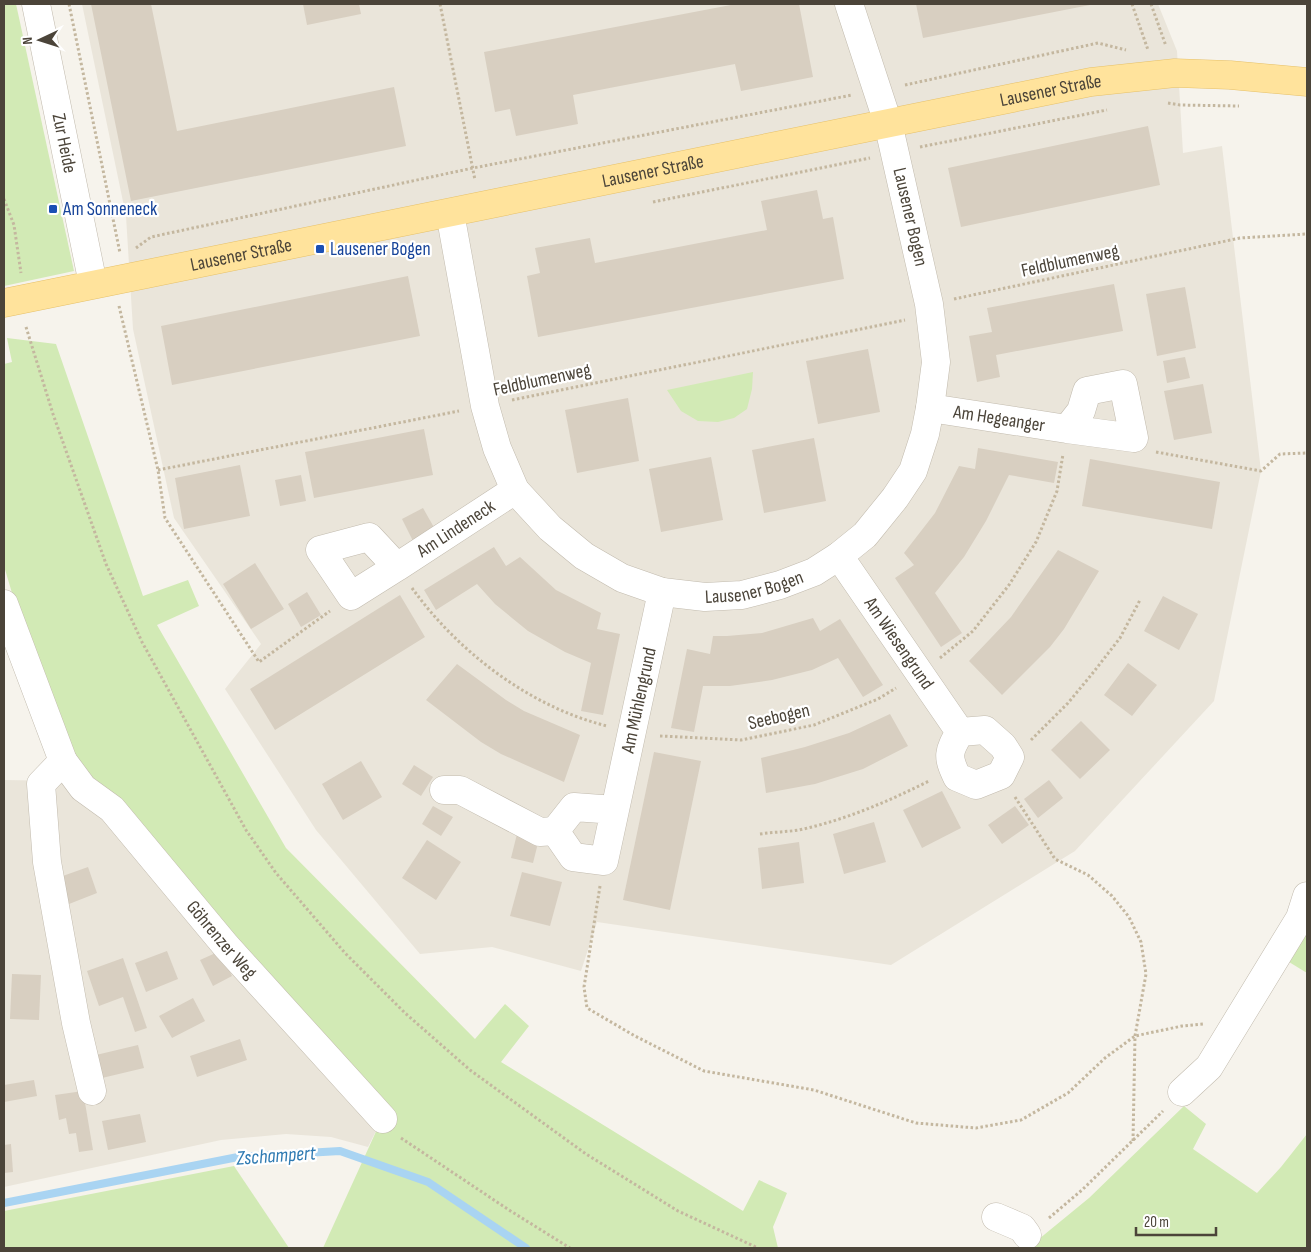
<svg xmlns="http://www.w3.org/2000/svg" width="1311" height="1252" viewBox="0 0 1311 1252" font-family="'Sofia Sans Condensed',sans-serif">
<rect width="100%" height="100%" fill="#f6f3ec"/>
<g fill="#eae5da">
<polygon points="82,4 1158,4 1177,51 1183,153 1222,146 1261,471 1214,701 1075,851 891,965 597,922 581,971 492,947 420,954 316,830 225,689 261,644 174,518 133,329 126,216"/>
<polygon points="4,780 64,781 85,798 377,1129 368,1147 331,1137 286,1134 221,1140 4,1187"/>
</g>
<g fill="#d2eab5">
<polygon points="4,4 16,4 74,271 4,286"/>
<polygon points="7,338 56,344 143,596 188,580 199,606 157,625 286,848 475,1039 505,1004 529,1026 501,1062 743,1211 759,1180 787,1193 773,1227 778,1248 323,1248 379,1125 69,753 20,620 4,566 4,364 12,362"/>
<polygon points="753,372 752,389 747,409 734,418 718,422 698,421 681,411 667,390"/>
<polygon points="1307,922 1307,973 1289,962"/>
<polygon points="1184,1106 1206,1124 1193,1149 1257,1193 1281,1167 1307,1134 1307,1248 1028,1248 1089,1198"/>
<polygon points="234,1166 289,1248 4,1248 4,1211"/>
</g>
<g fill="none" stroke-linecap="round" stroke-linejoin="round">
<polyline stroke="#a9d4f2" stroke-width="8" points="4,1203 238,1157 340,1151 428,1182 526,1248"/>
</g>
<g fill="#d8cfc1">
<polygon points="91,4 151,4 177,131 394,87 406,146 131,201"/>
<polygon points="303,4 359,4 361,14 307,25"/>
<polygon points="736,4 799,4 813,77 741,91 735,64 573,95 578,124 516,136 510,109 495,112 484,52"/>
<polygon points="916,4 1090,4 1090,5 923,38"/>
<polygon points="1148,126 1160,185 961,227 948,168"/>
<polygon points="817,190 823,219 833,217 844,279 538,337 527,276 540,273 535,248 590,238 595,263 767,230 761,201"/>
<polygon points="408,276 420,336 172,385 161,326"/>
<polygon points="1114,284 1123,331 996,355 1000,377 977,382 969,336 992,332 987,308"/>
<polygon points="1185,287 1196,348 1157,356 1146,294"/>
<polygon points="868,349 880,412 818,424 806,361"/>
<polygon points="1185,357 1190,378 1167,383 1163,361"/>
<polygon points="1203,384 1212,433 1174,440 1164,391"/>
<polygon points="628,398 639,461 577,473 565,410"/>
<polygon points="424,429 433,475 314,498 305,452"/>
<polygon points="814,438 826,501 764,513 752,450"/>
<polygon points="978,448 1058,462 1054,483 1009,475 986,521 964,557 935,593 962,633 941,647 895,578 914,565 904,553 935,513 959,466 975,469"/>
<polygon points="711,457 723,520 661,532 649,469"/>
<polygon points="1090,459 1220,482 1212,529 1082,506"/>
<polygon points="240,465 250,516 184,529 175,478"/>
<polygon points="301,475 306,501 280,506 275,480"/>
<polygon points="423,508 436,531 414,543 402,519"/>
<polygon points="494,547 506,566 520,557 556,590 601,613 597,629 620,634 603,715 581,711 591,663 565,652 528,631 495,604 477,584 436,610 424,590"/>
<polygon points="1058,550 1099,571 1064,629 1050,647 1002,695 969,661 1011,617"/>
<polygon points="255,563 284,609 251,629 223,584"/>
<polygon points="307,592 321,615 301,627 288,604"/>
<polygon points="400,595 425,637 275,730 250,689"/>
<polygon points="1163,596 1198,614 1179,650 1144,631"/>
<polygon points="813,618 820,631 840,619 883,685 863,697 838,658 812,670 772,680 730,686 703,686 694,732 671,728 687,649 710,654 713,636 727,636 762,633"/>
<polygon points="1128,663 1157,685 1132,716 1104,695"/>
<polygon points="457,664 506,700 524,711 580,735 564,782 501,754 481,742 426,700"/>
<polygon points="890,714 908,746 863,769 815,784 766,793 761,758 805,747 849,733"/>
<polygon points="1081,721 1110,750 1080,779 1051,750"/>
<polygon points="654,752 701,761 670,910 623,900"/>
<polygon points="361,761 382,797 343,820 322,784"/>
<polygon points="414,765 433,777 421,796 402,784"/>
<polygon points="1049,780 1063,798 1038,818 1024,799"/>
<polygon points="942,791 961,828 922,848 903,810"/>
<polygon points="433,806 453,817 441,836 422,824"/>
<polygon points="1015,806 1029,825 1002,844 988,825"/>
<polygon points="874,822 886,862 844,874 833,834"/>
<polygon points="517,834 539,839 533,863 511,858"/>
<polygon points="427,840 461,862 436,900 402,878"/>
<polygon points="799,842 804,883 762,889 758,848"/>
<polygon points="88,867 97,893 69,904 60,877"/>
<polygon points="522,872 562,882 550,926 510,916"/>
<polygon points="167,951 178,979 146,992 135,963"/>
<polygon points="220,951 232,976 213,986 200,960"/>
<polygon points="123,958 147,1028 135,1032 123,997 99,1006 87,971"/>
<polygon points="12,974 41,975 39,1020 10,1019"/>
<polygon points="193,998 205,1021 172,1038 159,1016"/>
<polygon points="240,1039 247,1060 197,1077 190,1056"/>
<polygon points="138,1045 144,1068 102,1078 96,1055"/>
<polygon points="34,1080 37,1096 4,1102 4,1085"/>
<polygon points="83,1091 93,1150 79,1152 76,1133 69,1134 66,1118 59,1120 55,1095"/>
<polygon points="140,1114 146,1142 108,1150 102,1121"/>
<polygon points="11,1144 13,1172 4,1173 4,1145"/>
</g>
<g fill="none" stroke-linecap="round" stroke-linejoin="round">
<g stroke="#c2bbae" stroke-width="29">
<g id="minor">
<path id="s1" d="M 36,4 L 93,284"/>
<path id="s2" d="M 450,213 L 485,406 L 497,448 L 515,490 L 550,528 L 584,556 L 622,578 L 662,592 L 705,597 L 742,595 L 780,585 L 814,572 L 839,556 L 865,535 L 895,498 L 913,471 L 925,434 L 930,408 L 936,362 L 929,304 L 888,123 L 849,4"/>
<path id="s3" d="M 930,408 L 1067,429 L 1081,411 L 1087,391 L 1123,384 L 1134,438 L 1067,429"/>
<path id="s4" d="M 839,556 L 960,732 L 985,730 L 1003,746 L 1010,757 L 1001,775 L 976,785 L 957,777 C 947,756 948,752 960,732"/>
<path id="s5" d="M 397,567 L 351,596 L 320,550 L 369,537 L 397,567 L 515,490"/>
<polyline points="4,604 63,761 41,784 47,862 76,1023 92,1091"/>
<path id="s6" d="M 63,761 L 83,788 L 112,809 L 226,946 L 383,1119"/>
<polyline points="444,790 460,790 540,832 555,831"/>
<path id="s7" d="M 615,810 L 574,807 L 555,831 L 573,857 L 604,861 L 662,592"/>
<polyline points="1182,1092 1209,1067 1300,918 1307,896"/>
<polyline points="996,1217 1022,1228 1027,1235"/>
</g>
</g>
<g stroke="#e6c16a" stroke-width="29">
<g id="major">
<path id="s8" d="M 4,303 L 1091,82 L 1175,73 L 1230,75 L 1307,82"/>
</g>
</g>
<g stroke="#c4b79f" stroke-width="3" stroke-dasharray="2.5 2.5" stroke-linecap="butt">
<polyline points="69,4 120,253"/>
<polyline points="440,4 475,180"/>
<polyline points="1132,4 1148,50"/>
<polyline points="1151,4 1166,46"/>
<polyline points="905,85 1098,43 1126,50"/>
<polyline points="1168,103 1180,105 1239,106"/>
<polyline points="920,147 1107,110"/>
<polyline points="4,199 14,225 21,273"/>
<polyline points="653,202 870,158"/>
<polyline points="136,248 151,237 473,168 852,95"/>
<polyline points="954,299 1240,238 1307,234"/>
<polyline points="119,306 158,470 165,518 259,662 330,611"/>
<polyline points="26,327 53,414 106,564 142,642 246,830 276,873 345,953 405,1013 470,1070 586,1154 678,1211 758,1248"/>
<polyline points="512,400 905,320"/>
<polyline points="1156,452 1261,471 1280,454 1307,453"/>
<polyline points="158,470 459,411"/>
<path d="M 412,588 C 458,652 530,707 607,726"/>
<polyline points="940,658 973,631 1009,585 1036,542 1057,491 1063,454"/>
<polyline points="660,736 741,740 814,725 878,699 896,688"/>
<polyline points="1031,740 1068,703 1092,674 1120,638 1140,600"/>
<polyline points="1015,797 1055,859 1088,875 1112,896 1129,917 1141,942 1146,974 1135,1036 1133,1141"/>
<path d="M 760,834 C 773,832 786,832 799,830 C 845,820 887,802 929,781"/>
<polyline points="600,886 584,987 587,1008 635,1036 704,1071 814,1090 916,1123 976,1128 1021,1120 1068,1093 1105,1058 1135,1036 1182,1026 1204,1024"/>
<polyline points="401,1138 509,1210 570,1248"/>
<polyline points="1049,1218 1082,1190 1163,1111"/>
</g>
<use href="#minor" stroke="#fff" stroke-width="28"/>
<use href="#major" stroke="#ffe39c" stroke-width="28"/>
</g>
<g fill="#1a4fb4" stroke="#fff" stroke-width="2">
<rect x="48" y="204" width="10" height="10" rx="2.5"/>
<rect x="315" y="244" width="10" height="10" rx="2.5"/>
</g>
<g text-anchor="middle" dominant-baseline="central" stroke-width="4.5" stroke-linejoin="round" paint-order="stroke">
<g font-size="19" fill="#4b4439" stroke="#fff">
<text stroke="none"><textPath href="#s8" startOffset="1068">Lausener Straße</textPath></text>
<text stroke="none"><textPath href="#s1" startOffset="142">Zur Heide</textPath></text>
<text stroke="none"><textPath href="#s8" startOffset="662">Lausener Straße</textPath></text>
<text transform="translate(910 217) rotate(77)">Lausener Bogen</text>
<text stroke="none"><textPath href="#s8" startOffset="242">Lausener Straße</textPath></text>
<text transform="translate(1070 261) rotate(-12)">Feldblumenweg</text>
<text transform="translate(542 380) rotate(-12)">Feldblumenweg</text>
<text stroke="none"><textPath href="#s3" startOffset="70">Am Hegeanger</textPath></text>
<text stroke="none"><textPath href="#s5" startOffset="272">Am Lindeneck</textPath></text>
<text stroke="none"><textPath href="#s2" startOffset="561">Lausener Bogen</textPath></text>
<text stroke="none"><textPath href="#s4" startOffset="106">Am Wiesengrund</textPath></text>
<text stroke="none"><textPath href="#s7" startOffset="299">Am Mühlengrund</textPath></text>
<text transform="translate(779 717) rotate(-13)">Seebogen</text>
<text stroke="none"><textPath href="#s6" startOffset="240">Göhrenzer Weg</textPath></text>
</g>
<g font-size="19" fill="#164399" stroke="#fff" text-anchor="start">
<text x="63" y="209">Am Sonneneck</text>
<text x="330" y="249">Lausener Bogen</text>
</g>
<g font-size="20" font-style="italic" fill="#2e7ab2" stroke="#fff">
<text transform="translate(276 1156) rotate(-4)">Zschampert</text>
</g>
</g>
<rect width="1311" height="1252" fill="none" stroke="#4b4439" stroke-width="10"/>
<g transform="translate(40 40) rotate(266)" stroke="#ffffff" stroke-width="4" paint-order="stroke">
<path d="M0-4L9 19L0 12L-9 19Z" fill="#4b4439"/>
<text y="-8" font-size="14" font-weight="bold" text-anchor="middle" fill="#4b4439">N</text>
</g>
<path d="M1136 1227v8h80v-8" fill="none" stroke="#4b4439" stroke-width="2.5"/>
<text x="1144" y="1227" font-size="15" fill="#4b4439" stroke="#ffffff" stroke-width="4" paint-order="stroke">20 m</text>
</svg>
